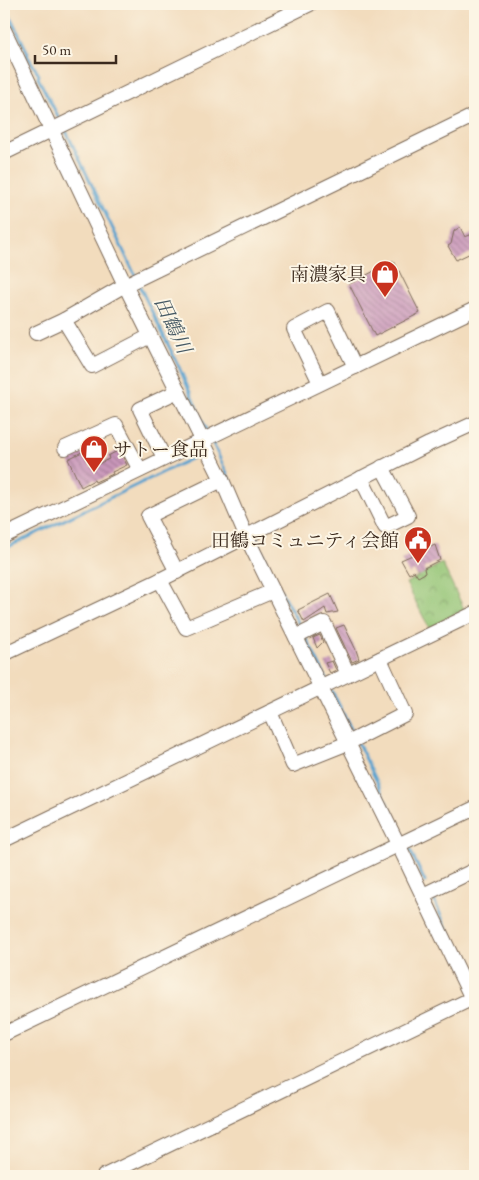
<svg xmlns="http://www.w3.org/2000/svg" width="479" height="1180" viewBox="0 0 479 1180" font-family="'EB Garamond','Noto Serif JP',serif">
<defs>
<pattern id="park-crowns" width="20" height="18" patternUnits="userSpaceOnUse" patternTransform="scale(1.25)"><rect width="20" height="18" fill="#93c474"/><path d="M2 6a3 3 0 1 1 6 0M12 15a3 3 0 1 1 6 0" fill="none" stroke="#799f5f"/></pattern>
<pattern id="building-back-hatch" width="6" height="6" patternUnits="userSpaceOnUse" patternTransform="scale(1.25)"><rect width="6" height="6" fill="#c996ba"/><path d="M-1 5l2 2M0 0l6 6M5-1l2 2" fill="none" stroke="#a47b97"/></pattern>
</defs>
<rect width="100%" height="100%" fill="#fcf5e5"/>
<filter id="ink" filterUnits="userSpaceOnUse"><feTurbulence type="fractalNoise" baseFrequency=".02" numOctaves="2"/><feDisplacementMap in="SourceGraphic" scale="10" xChannelSelector="R" yChannelSelector="G"/><feConvolveMatrix kernelMatrix="1 2 1 2 8 2 1 2 1" color-interpolation-filters="sRGB"/></filter>
<filter id="wash" filterUnits="userSpaceOnUse"><feTurbulence type="fractalNoise" baseFrequency=".0096" numOctaves="4" result="noise"/><feDisplacementMap in="SourceGraphic" scale="20" xChannelSelector="R" yChannelSelector="G"/><feGaussianBlur stdDeviation="1.12" result="paint"/><feColorMatrix in="noise" values="0 0 0 0 0 0 0 0 0 0 0 0 0 0 0 0 0 1.4 0 .05"/><feComposite in="paint" operator="in"/></filter>
<g filter="url(#wash)">
<rect width="100%" height="100%" fill="#f2dcbd"/>
<polygon fill="url(#park-crowns)" stroke="#677749" points="442,563 466,613 429,628 406,583"/>
<g fill="none" stroke-linecap="round" stroke-linejoin="round">
<g stroke="#58a2cf" stroke-width="3">
<polyline points="4,4 28,53 27,55 39,75 38,78 61,122"/>
<polyline points="64,127 135,275"/>
<polyline points="138,283 179,367 208,434"/>
<polyline points="211,439 252,529"/>
<polyline points="256,536 267,564"/>
<polyline points="4,549 203,453"/>
<polyline points="279,588 299,624"/>
<polyline points="305,636 326,678"/>
<polyline points="332,691 353,733"/>
<polyline points="357,741 403,835"/>
<polyline points="409,848 425,882"/>
<polyline points="433,898 465,969"/>
</g>
</g>
<g id="blocks">
<g fill="url(#building-back-hatch)">
<polygon points="460,227 465,237 475,233 475,251 456,260 448,246 451,244 454,231"/>
<polygon points="394,261 420,313 375,336 349,284"/>
<polygon points="119,450 127,465 112,472 113,474 95,482 94,480 81,487 68,459 84,451 91,467 109,459 108,456"/>
<polygon points="435,545 440,560 424,568 425,573 418,577 414,571 409,574 401,560"/>
<polygon points="330,594 338,612 327,614 325,608 304,622 298,610"/>
<polygon points="344,625 356,650 359,659 352,662 336,628"/>
<polygon points="320,635 323,642 317,648 313,638"/>
<polygon points="332,661 336,670 330,673 325,663"/>
</g>
</g>
</g>
<g filter="url(#ink)">
<use href="#blocks" fill-opacity="0" stroke="#7b6856" stroke-width="1"/>
<g fill="none" stroke-linecap="round" stroke-linejoin="round">
<g stroke="#7b6856" stroke-width="16">
<g id="minor">
<polyline points="4,30 125,285 222,480 246,536 348,743 398,844 475,1005"/>
<polyline points="4,153 310,4"/>
<polyline points="64,320 92,366 150,336"/>
<polyline points="36,333 64,320 125,285 475,115"/>
<polyline points="320,383 294,329 328,311 355,367"/>
<polyline points="65,448 116,425 140,470"/>
<polyline points="164,458 140,409 178,391"/>
<polyline points="361,478 385,527 408,516 382,467"/>
<polyline points="4,536 475,309"/>
<polyline points="177,572 148,516 222,480"/>
<polyline points="160,580 186,628 273,591"/>
<polyline points="296,637 324,623 348,674"/>
<polyline points="4,654 160,580 429,444 475,423"/>
<polyline points="270,712 293,765 348,743 405,714 380,659"/>
<polyline points="4,840 475,613"/>
<polyline points="423,895 475,870"/>
<polyline points="4,1034 475,808"/>
<polyline points="104,1176 475,997"/>
</g>
</g>
<use href="#minor" stroke="#fff" stroke-width="14"/>
</g>
</g>
<defs>
<g id="shop-pin" transform="scale(1.4375)"><path d="M0 17L-7.5 6A9.5 9.5 0 1 1 7.5 6Z" fill="#c8321e" stroke="#fcf5e5"/><path d="M-5-2.5h2.3a2.7 3.5 0 0 1 5.4 0H5L5.5 6h-11ZM-1.5-2.5h3a1.5 2.3 0 0 0-3 0Z" fill="#fff"/></g>
<g id="civic-pin" transform="scale(1.4375)"><path d="M0 17L-7.5 6A9.5 9.5 0 1 1 7.5 6Z" fill="#c8321e" stroke="#fcf5e5"/><path d="M-.6-6.5H3V-4.5H.6V-3L4-1V1h2V6H-6V1h2V-1L-.6-3ZM-1.2 2.5V6h2.4V2.5Z" fill="#fff"/></g>
</defs>
<g fill-rule="evenodd">
<use href="#shop-pin" x="385" y="274"/>
<use href="#shop-pin" x="94" y="449"/>
<use href="#civic-pin" x="418" y="540"/>
</g>
<g text-anchor="middle" dominant-baseline="central" stroke-width="4" stroke-linejoin="round" paint-order="stroke">
<g font-size="19" fill="#3b2a1e" stroke="#fcf5e5" text-anchor="end">
<text x="366" y="274">南濃家具</text>
<text x="113" y="449" text-anchor="start">サトー食品</text>
<text x="399" y="540">田鶴コミュニティ会館</text>
</g>
<g font-size="20" font-style="italic" fill="#475a65" stroke="#fcf5e5">
<text transform="translate(173 325) rotate(65)">田鶴川</text>
</g>
</g>
<rect width="479" height="1180" fill="none" stroke="#fcf5e5" stroke-width="20"/>
<path d="M35 55v8h81v-8" fill="none" stroke="#3b2a1e" stroke-width="2.5"/>
<text x="42" y="55" font-size="15" fill="#3b2a1e" stroke="#fcf5e5" stroke-width="4" paint-order="stroke">50 m</text>
</svg>
